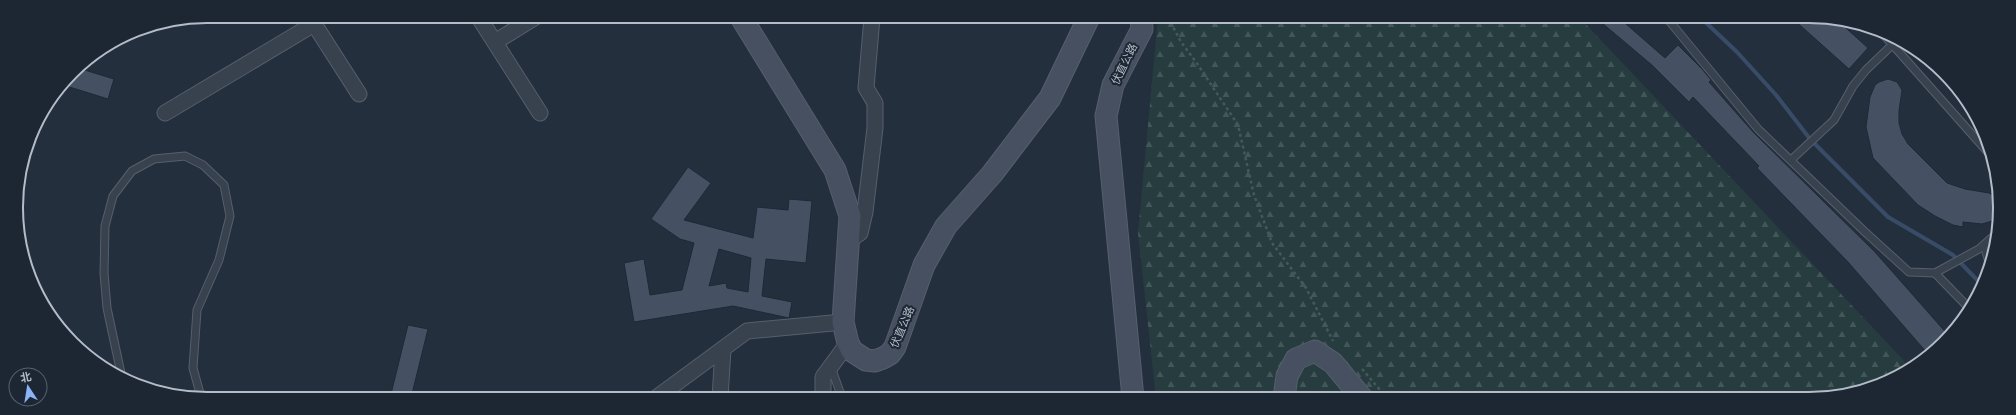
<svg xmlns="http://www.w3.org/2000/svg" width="2016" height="415" viewBox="0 0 2016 415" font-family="Mulish,'Noto Sans SC',sans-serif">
<defs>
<pattern id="forest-firs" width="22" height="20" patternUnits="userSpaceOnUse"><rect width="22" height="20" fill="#263c3f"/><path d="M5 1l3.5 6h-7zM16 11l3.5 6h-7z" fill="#435659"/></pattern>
</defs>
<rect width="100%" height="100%" fill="#242f3e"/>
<polygon fill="url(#forest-firs)" points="1158,17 1579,17 1910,367 1893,379 1821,399 1156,398 1138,233"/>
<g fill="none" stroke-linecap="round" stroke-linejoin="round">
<polyline stroke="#394c67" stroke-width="4" points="1700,17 1737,52 1776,95 1810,139 1888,217 1953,255 1982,285"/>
</g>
<g fill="#455162" stroke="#1f2835" fill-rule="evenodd">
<polygon points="1595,17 1618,17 1665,58 1678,45 1702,69 1711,80 1709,82 1754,133 1875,252 1949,336 1944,343 1928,354 1848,262 1757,168 1759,166 1693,97 1689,102 1653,66"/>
<polygon points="1792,18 1836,19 1868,48 1849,69"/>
<polygon points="78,68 114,79 108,99 63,85 72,72"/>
<polygon points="1888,79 1897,82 1902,90 1899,111 1899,123 1902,134 1908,144 1947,183 1965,189 1989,193 1994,196 1996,199 1997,214 1992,221 1982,224 1963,222 1963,227 1953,225 1935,216 1918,205 1873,158 1866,127 1870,97 1875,85 1879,82"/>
<path d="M 688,167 L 711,183 L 684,220 L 753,238 L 757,207 L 788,210 L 789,199 L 812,201 L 806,263 L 766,259 L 762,296 L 792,302 L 789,318 L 733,306 L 634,322 L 624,263 L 644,259 L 650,295 L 682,290 L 694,243 L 680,239 L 651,219 ZM 719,249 L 751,258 L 748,292 L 727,288 L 726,283 L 709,286 Z"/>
<polygon points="408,325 428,329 411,398 390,398"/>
</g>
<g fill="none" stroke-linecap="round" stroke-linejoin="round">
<g stroke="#565f6c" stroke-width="9">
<g id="lane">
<polyline points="1666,17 1758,129 1864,231 1909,272 1935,273"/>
<polyline points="1883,34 1993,158"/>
<polyline points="1791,160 1834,120 1853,86 1866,70 1892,45"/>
<polyline points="1984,245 1989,262"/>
<polyline points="1969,308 1935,273 1979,249 1998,232"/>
<polyline points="831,367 842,398"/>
<polyline points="122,378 107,308 104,273 105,226 113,196 132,171 154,159 185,156 203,165 224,185 230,216 219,260 197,310 193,368 201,397"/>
</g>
</g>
<g stroke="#565f6c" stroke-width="17">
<g id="street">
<polyline points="309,16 359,94"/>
<polyline points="478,16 540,113"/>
<polyline points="495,42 537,16"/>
<polyline points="165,113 314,24"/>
<polyline points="848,241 860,233 865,212 875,128 875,103 866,88 872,17"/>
<polyline points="656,398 747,331 843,322"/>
<polyline points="720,398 723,349"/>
<polyline points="823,398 823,377 848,343"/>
</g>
</g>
<g stroke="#565f6c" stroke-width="23">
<g id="secondary">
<polyline points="741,17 835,170 850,216 843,322 848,343 852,351 866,360 875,361 883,358 890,354 895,347 924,265 946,226 992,174 1050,98 1089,17"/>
<polyline points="1133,398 1106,116 1113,85 1142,29 1141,17"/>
<polyline points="1284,398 1287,376 1296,359 1315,351 1333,363 1362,398"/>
</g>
</g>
<g stroke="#44595c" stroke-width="2.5" stroke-dasharray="3 3" stroke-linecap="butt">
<polyline points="1168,17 1181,42 1196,62 1238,125 1254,195 1272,243 1306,288 1333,341"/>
<polyline points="1362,369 1387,398"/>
</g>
<use href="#lane" stroke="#38414e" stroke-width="7"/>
<use href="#street" stroke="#38414e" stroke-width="15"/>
<use href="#secondary" stroke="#465061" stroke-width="21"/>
</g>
<g text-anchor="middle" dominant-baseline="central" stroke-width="4" stroke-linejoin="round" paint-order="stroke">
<g font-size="11" fill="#b4bcc9" stroke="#1d2633">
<text transform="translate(1124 64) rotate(-64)">伏直公路</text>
<text transform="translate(902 327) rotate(-67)">伏直公路</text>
</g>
</g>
<path d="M0 0H2016V415H0ZM207 23H1809A184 184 0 0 1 1993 207V208A184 184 0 0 1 1809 392H207A184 184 0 0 1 23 208V207A184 184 0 0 1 207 23Z" fill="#1d2633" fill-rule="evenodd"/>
<path fill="none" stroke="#b4bcc9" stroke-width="2" d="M207 23H1809A184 184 0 0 1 1993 207V208A184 184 0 0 1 1809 392H207A184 184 0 0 1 23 208V207A184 184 0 0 1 207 23Z"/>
<g transform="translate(28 387) rotate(348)"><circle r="19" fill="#1d2633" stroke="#59626f"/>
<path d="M0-3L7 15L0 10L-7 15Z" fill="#8ab4f8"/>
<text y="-6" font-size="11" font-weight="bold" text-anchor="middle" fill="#b4bcc9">北</text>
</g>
</svg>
